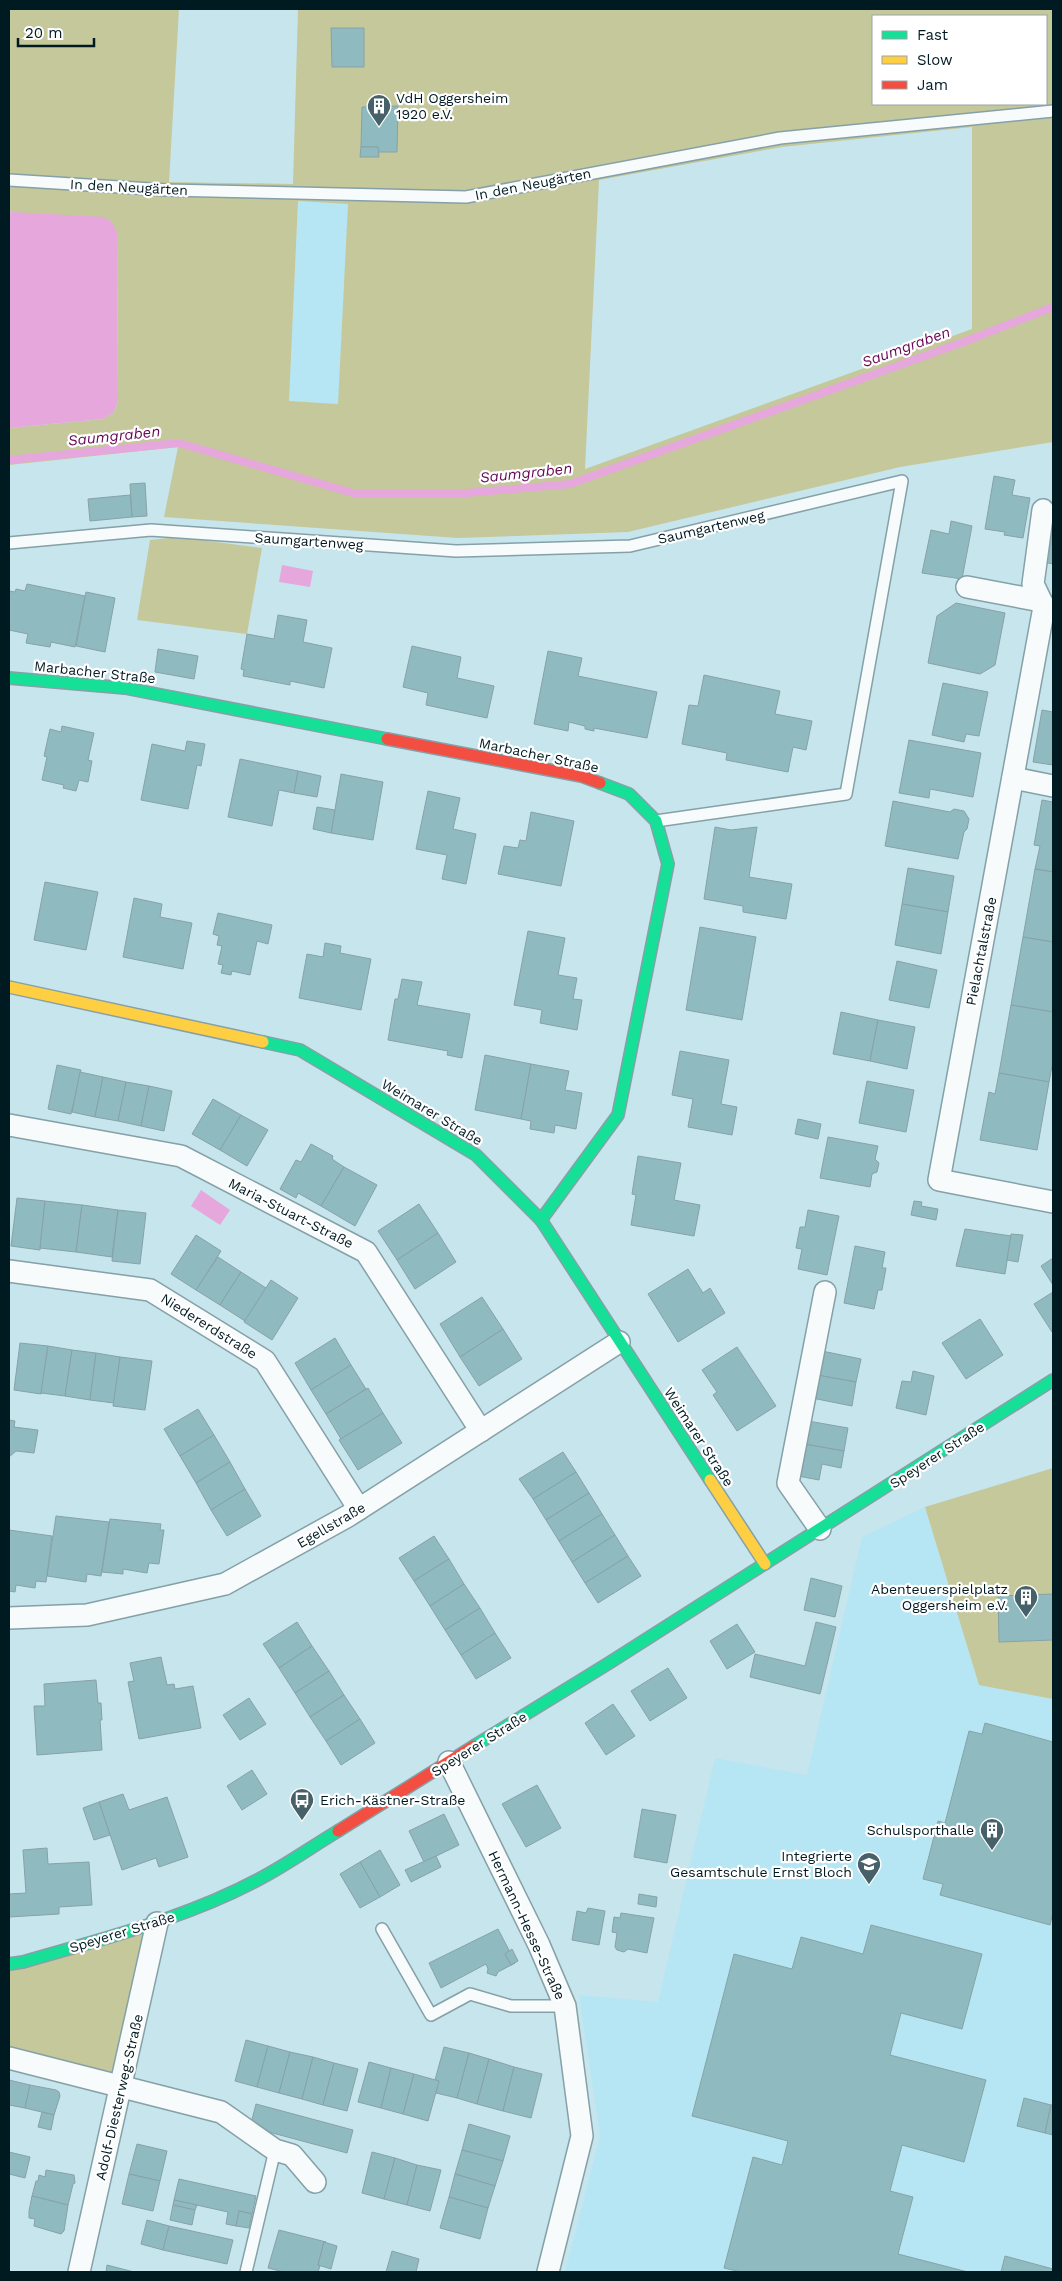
<svg xmlns="http://www.w3.org/2000/svg" width="1062" height="2281" viewBox="0 0 1062 2281" font-family="'Work Sans',sans-serif">
<rect width="100%" height="100%" fill="#c7e5ed"/>
<g fill="#b6e6f3">
<polygon points="298,201 348,203 339,404 289,402"/>
<polygon points="925,1507 979,1684 1053,1699 1053,2272 565,2272 600,2136 579,1995 658,2002 715,1758 807,1775 862,1537"/>
</g>
<g fill="#c5c89a" fill-rule="evenodd">
<path d="M 9,9 L 179,9 L 169,182 L 293,184 L 298,9 L 1053,9 L 1053,442 L 900,467 L 628,532 L 458,538 L 164,517 L 178,447 L 9,465 L 9,428 L 103,419 L 114,412 L 118,400 L 117,233 L 12,212 L 9,213 ZM 873,16 L 1046,16 L 1046,104 L 873,104 ZM 972,127 L 972,329 L 585,469 L 599,180 L 782,147 ZM 298,201 L 348,204 L 338,404 L 289,401 Z"/>
<polygon points="178,537 262,548 247,634 137,620 150,540"/>
<polygon points="1053,1468 1053,1699 979,1685 925,1507"/>
<polygon points="147,1933 116,2076 9,2050 9,1971"/>
</g>
<g fill="#e6a7dd">
<polygon points="12,212 104,217 112,222 117,233 118,400 114,412 103,419 9,428 9,213"/>
<polygon points="282,565 313,571 310,587 279,582"/>
<polygon points="201,1190 230,1210 220,1225 191,1206"/>
</g>
<g fill="none" stroke-linecap="round" stroke-linejoin="round">
<polyline stroke="#e6a7dd" stroke-width="8" points="9,460 179,443 353,493 455,494 570,484 966,341 1053,307"/>
</g>
<g fill="#8fbbc0" stroke="#87a2a7">
<polygon points="331,28 364,28 364,67 332,67"/>
<rect x="379" y="100" width="9" height="7"/>
<polygon points="398,106 397,152 377,152 378,147 361,147 362,107"/>
<polygon points="361,147 378,147 379,157 360,157"/>
<polygon points="994,476 1015,480 1012,495 1030,498 1023,538 1004,535 1005,532 985,529"/>
<polygon points="145,483 147,516 132,517 130,484"/>
<polygon points="130,495 132,517 90,521 88,499"/>
<polygon points="951,521 972,526 962,579 922,573 931,530 949,534"/>
<polygon points="1049,522 1053,523 1053,564 1043,562"/>
<polygon points="27,584 85,596 75,647 51,642 50,647 26,643 28,634 9,630 9,591 15,592 16,589 25,591"/>
<polygon points="86,592 115,598 105,652 76,646"/>
<polygon points="956,603 1005,613 995,665 980,674 928,663 937,616"/>
<polygon points="278,615 307,620 303,642 332,648 324,688 290,681 290,685 243,676 244,670 241,669 247,634 274,639"/>
<polygon points="412,646 461,657 457,678 494,686 487,718 426,705 428,693 403,687"/>
<polygon points="158,649 198,656 194,679 155,672"/>
<polygon points="548,651 582,658 578,676 657,692 647,738 594,728 594,731 589,730 585,729 585,726 569,722 568,731 534,724"/>
<polygon points="704,675 780,691 775,714 812,721 806,750 793,747 788,772 726,760 727,753 682,744 689,705 698,706"/>
<polygon points="943,683 988,692 979,736 966,734 964,742 932,735"/>
<polygon points="1042,710 1053,712 1053,765 1033,762"/>
<polygon points="62,726 94,733 88,760 92,761 88,782 79,780 76,791 63,788 64,785 42,780 47,757 44,756 50,729 61,732"/>
<polygon points="909,740 981,753 973,797 930,789 929,798 899,793"/>
<polygon points="187,741 205,744 201,766 197,765 188,809 141,800 152,744 185,751"/>
<polygon points="240,759 298,771 294,793 279,790 272,826 228,817"/>
<polygon points="298,771 321,776 317,797 294,793"/>
<polygon points="341,774 383,782 373,840 331,833"/>
<polygon points="428,791 460,798 453,829 476,834 466,884 442,879 447,855 416,849"/>
<polygon points="1042,800 1053,802 1053,872 1035,869 1040,846 1034,845"/>
<polygon points="893,801 950,812 954,809 964,811 969,819 967,829 964,832 958,859 885,846"/>
<polygon points="317,807 335,810 331,833 313,829"/>
<polygon points="531,812 574,821 561,886 498,874 504,846 518,848 520,840 526,841"/>
<polygon points="715,827 731,830 757,827 749,877 792,884 786,919 743,912 743,906 704,899"/>
<polygon points="908,868 954,876 948,912 902,904"/>
<polygon points="1035,869 1053,872 1053,942 1023,937"/>
<polygon points="45,882 98,892 86,950 34,940"/>
<polygon points="134,898 162,904 160,917 192,923 183,969 123,957"/>
<polygon points="902,904 948,912 941,954 895,945"/>
<polygon points="218,913 272,925 268,944 257,941 250,975 232,971 231,975 221,973 223,965 218,964 222,946 217,945 219,936 213,934"/>
<polygon points="700,927 756,937 742,1020 686,1010"/>
<polygon points="528,931 565,938 558,975 577,978 573,999 582,1000 577,1030 540,1023 542,1010 514,1005"/>
<polygon points="1023,937 1053,942 1053,1012 1011,1005"/>
<polygon points="325,943 341,946 340,953 371,959 361,1010 299,998 307,954 323,957"/>
<polygon points="897,961 937,970 929,1008 889,1000"/>
<polygon points="402,979 422,982 417,1005 470,1014 462,1058 447,1055 448,1051 388,1040 395,999 398,999"/>
<polygon points="1011,1005 1053,1012 1053,1061 1049,1082 999,1073"/>
<polygon points="841,1012 878,1020 870,1061 833,1054"/>
<polygon points="878,1020 915,1027 907,1069 870,1061"/>
<polygon points="680,1051 729,1060 721,1104 737,1107 732,1135 688,1127 693,1099 672,1095"/>
<polygon points="485,1055 531,1064 521,1119 475,1110"/>
<polygon points="531,1064 569,1071 565,1090 582,1093 576,1129 555,1125 554,1133 530,1129 531,1121 521,1119"/>
<polygon points="57,1065 81,1070 71,1114 48,1109"/>
<polygon points="80,1072 103,1077 95,1117 72,1112"/>
<polygon points="999,1073 1049,1082 1037,1150 980,1140 989,1092 995,1094"/>
<polygon points="103,1077 126,1082 118,1121 95,1117"/>
<polygon points="867,1081 914,1090 906,1132 859,1123"/>
<polygon points="126,1082 149,1086 141,1126 118,1121"/>
<polygon points="149,1086 172,1091 164,1131 141,1126"/>
<polygon points="213,1099 241,1115 220,1150 192,1134"/>
<polygon points="241,1115 268,1130 247,1166 220,1150"/>
<polygon points="798,1119 821,1124 818,1139 795,1134"/>
<polygon points="828,1137 878,1146 875,1159 879,1163 877,1172 872,1174 870,1187 820,1178"/>
<polygon points="311,1144 333,1156 332,1159 344,1167 321,1206 298,1193 296,1198 280,1189 296,1160 301,1162"/>
<polygon points="638,1156 681,1163 674,1200 700,1205 694,1236 631,1225 636,1195 632,1194"/>
<polygon points="344,1167 377,1185 355,1226 321,1206"/>
<polygon points="17,1198 45,1201 40,1250 11,1246"/>
<polygon points="45,1201 82,1205 76,1252 40,1248"/>
<polygon points="914,1201 922,1202 921,1206 938,1209 936,1220 911,1215"/>
<polygon points="419,1204 438,1233 397,1260 378,1231"/>
<polygon points="82,1205 118,1210 112,1257 76,1252"/>
<polygon points="118,1210 146,1213 140,1264 112,1261"/>
<polygon points="808,1210 839,1216 827,1275 798,1269 802,1249 796,1248 800,1227 805,1227"/>
<polygon points="965,1229 1011,1236 1005,1274 956,1266"/>
<polygon points="438,1233 456,1262 415,1289 397,1260"/>
<polygon points="1011,1234 1023,1235 1018,1262 1007,1260"/>
<polygon points="196,1235 221,1251 196,1290 171,1274"/>
<polygon points="855,1246 885,1252 882,1268 886,1268 882,1290 878,1290 874,1309 844,1303"/>
<polygon points="218,1257 241,1272 220,1305 196,1290"/>
<polygon points="1053,1258 1053,1285 1041,1266"/>
<polygon points="688,1269 703,1293 710,1288 725,1313 678,1342 648,1294"/>
<polygon points="241,1272 266,1288 245,1321 220,1305"/>
<polygon points="271,1280 298,1298 272,1340 244,1322"/>
<polygon points="1053,1292 1053,1331 1052,1332 1034,1304"/>
<polygon points="482,1297 503,1329 460,1357 440,1324"/>
<polygon points="980,1319 1003,1355 966,1379 942,1343"/>
<polygon points="503,1329 522,1359 479,1386 460,1357"/>
<polygon points="335,1338 351,1365 311,1390 295,1363"/>
<polygon points="20,1343 48,1346 41,1394 14,1390"/>
<polygon points="48,1346 72,1350 65,1396 41,1393"/>
<polygon points="737,1347 776,1406 737,1431 713,1395 717,1392 702,1370"/>
<polygon points="72,1350 96,1353 90,1400 65,1396"/>
<polygon points="822,1351 861,1359 856,1382 817,1375"/>
<polygon points="96,1353 120,1357 114,1403 90,1400"/>
<polygon points="120,1357 152,1361 145,1410 113,1406"/>
<polygon points="351,1365 366,1389 326,1414 311,1390"/>
<polygon points="913,1371 934,1376 926,1415 896,1408 902,1381 911,1382"/>
<polygon points="817,1375 856,1382 852,1406 812,1398"/>
<polygon points="368,1388 383,1413 341,1439 326,1414"/>
<polygon points="198,1409 214,1435 180,1456 164,1429"/>
<polygon points="383,1413 402,1443 358,1470 339,1440"/>
<polygon points="9,1420 15,1421 14,1427 38,1430 34,1453 16,1451 9,1457"/>
<polygon points="808,1421 848,1428 844,1451 804,1444"/>
<polygon points="214,1435 230,1462 196,1483 180,1456"/>
<polygon points="804,1444 844,1451 841,1468 822,1464 819,1480 798,1476"/>
<polygon points="563,1452 576,1472 533,1499 519,1479"/>
<polygon points="230,1462 245,1489 211,1510 196,1483"/>
<polygon points="576,1472 589,1493 546,1520 533,1499"/>
<polygon points="245,1489 261,1516 227,1536 211,1510"/>
<polygon points="589,1493 602,1514 559,1541 546,1520"/>
<polygon points="602,1514 615,1535 572,1562 559,1541"/>
<polygon points="56,1516 109,1522 101,1576 87,1574 86,1582 47,1576"/>
<polygon points="110,1519 161,1524 160,1530 164,1530 159,1564 149,1563 147,1573 123,1569 123,1574 102,1572"/>
<polygon points="9,1530 52,1536 46,1582 36,1581 35,1588 16,1585 15,1592 9,1591"/>
<polygon points="615,1535 628,1556 585,1583 572,1562"/>
<polygon points="434,1536 449,1559 414,1581 399,1558"/>
<polygon points="628,1556 641,1576 598,1603 585,1583"/>
<polygon points="449,1559 464,1584 430,1606 414,1581"/>
<polygon points="811,1578 842,1586 835,1617 804,1610"/>
<polygon points="464,1584 480,1608 445,1630 430,1606"/>
<polygon points="1053,1594 1053,1640 999,1642 998,1596"/>
<polygon points="480,1608 495,1633 461,1655 445,1630"/>
<polygon points="297,1622 312,1646 279,1668 263,1644"/>
<polygon points="816,1622 836,1627 820,1694 750,1677 755,1654 805,1666"/>
<polygon points="737,1624 755,1652 727,1669 710,1641"/>
<polygon points="495,1633 511,1658 476,1679 461,1655"/>
<polygon points="312,1646 329,1671 295,1693 279,1668"/>
<polygon points="161,1657 167,1685 174,1684 175,1689 193,1686 201,1728 139,1739 128,1682 134,1681 130,1663"/>
<polygon points="668,1668 687,1698 650,1721 631,1691"/>
<polygon points="329,1671 344,1695 310,1717 295,1693"/>
<polygon points="96,1680 98,1703 101,1703 102,1720 100,1720 102,1750 37,1755 34,1706 45,1706 44,1684"/>
<polygon points="344,1695 360,1719 326,1741 310,1717"/>
<polygon points="249,1698 266,1724 240,1740 223,1715"/>
<polygon points="613,1704 635,1736 606,1755 585,1723"/>
<polygon points="360,1719 375,1743 341,1765 326,1741"/>
<polygon points="985,1723 1053,1742 1053,1912 1050,1925 940,1895 943,1884 923,1879 938,1821 945,1823 969,1731 982,1734"/>
<polygon points="252,1770 267,1794 242,1810 227,1786"/>
<polygon points="537,1785 561,1828 526,1847 502,1804"/>
<polygon points="123,1794 129,1810 167,1797 188,1857 159,1867 156,1858 122,1870 99,1802"/>
<polygon points="99,1802 110,1835 94,1840 83,1808"/>
<polygon points="642,1809 676,1815 667,1863 634,1857"/>
<polygon points="444,1814 459,1845 424,1862 409,1831"/>
<polygon points="47,1848 48,1864 89,1862 92,1905 59,1907 59,1914 9,1917 9,1894 26,1893 23,1850"/>
<polygon points="380,1850 400,1885 380,1897 360,1862"/>
<polygon points="436,1856 441,1867 411,1882 405,1870"/>
<polygon points="360,1862 380,1897 360,1908 340,1874"/>
<polygon points="639,1894 657,1897 656,1907 638,1904"/>
<polygon points="588,1908 605,1911 599,1945 572,1940 577,1911 586,1913"/>
<polygon points="621,1913 654,1918 647,1953 628,1949 624,1952 617,1950 615,1947 617,1933 612,1932 614,1917 620,1918"/>
<polygon points="871,1925 982,1954 962,2029 901,2013 890,2055 986,2080 964,2162 902,2145 890,2191 913,2197 898,2254 968,2272 741,2272 724,2268 753,2157 782,2165 788,2141 692,2116 734,1954 792,1969 801,1937 863,1954"/>
<polygon points="498,1929 510,1952 505,1954 511,1965 515,1963 498,1972 496,1976 487,1973 488,1969 486,1964 441,1988 429,1963"/>
<polygon points="512,1949 518,1961 511,1965 505,1954"/>
<polygon points="246,2040 268,2046 257,2087 235,2081"/>
<polygon points="268,2046 290,2052 279,2093 257,2087"/>
<polygon points="444,2047 469,2053 457,2098 436,2093 439,2081 435,2080"/>
<polygon points="290,2052 313,2057 302,2099 279,2093"/>
<polygon points="469,2053 489,2059 477,2104 457,2098"/>
<polygon points="313,2057 334,2063 323,2105 302,2099"/>
<polygon points="489,2059 514,2067 503,2111 477,2104"/>
<polygon points="369,2062 391,2068 381,2108 358,2102"/>
<polygon points="334,2063 358,2069 347,2111 323,2105"/>
<polygon points="514,2067 542,2074 531,2118 503,2111"/>
<polygon points="391,2068 414,2074 403,2114 381,2108"/>
<polygon points="414,2074 439,2081 428,2121 403,2114"/>
<polygon points="9,2080 30,2085 25,2108 9,2105"/>
<polygon points="30,2085 56,2090 59,2092 60,2096 54,2115 25,2108"/>
<polygon points="1024,2098 1051,2105 1045,2133 1017,2126"/>
<polygon points="256,2104 353,2130 347,2153 250,2127"/>
<polygon points="1051,2105 1053,2105 1053,2135 1045,2133"/>
<polygon points="42,2112 54,2115 51,2130 38,2127"/>
<polygon points="469,2124 510,2136 503,2161 462,2150"/>
<polygon points="137,2144 167,2151 160,2181 129,2174"/>
<polygon points="462,2150 503,2161 495,2186 455,2174"/>
<polygon points="9,2152 30,2157 25,2178 9,2174"/>
<polygon points="372,2152 395,2158 384,2199 362,2193"/>
<polygon points="395,2158 417,2165 407,2205 384,2199"/>
<polygon points="417,2165 441,2170 430,2211 407,2205"/>
<polygon points="46,2170 74,2175 75,2183 73,2184 68,2205 32,2196 36,2181 38,2181 39,2175 45,2177"/>
<polygon points="129,2174 160,2181 153,2211 122,2204"/>
<polygon points="455,2174 495,2186 488,2208 449,2197"/>
<polygon points="179,2179 256,2196 252,2214 239,2211 236,2226 226,2224 228,2212 174,2200"/>
<polygon points="32,2196 68,2205 64,2231 61,2234 34,2226 35,2219 29,2218 29,2211"/>
<polygon points="449,2197 488,2208 480,2239 440,2228"/>
<polygon points="174,2200 197,2205 195,2210 173,2205"/>
<polygon points="173,2205 195,2210 192,2225 170,2220"/>
<polygon points="239,2211 252,2214 249,2228 236,2226"/>
<polygon points="147,2220 169,2226 163,2250 141,2244"/>
<polygon points="169,2226 233,2240 227,2264 163,2250"/>
<polygon points="279,2230 326,2242 324,2242 318,2265 320,2266 318,2272 284,2272 268,2268"/>
<polygon points="324,2242 337,2246 331,2269 318,2265"/>
<polygon points="392,2251 419,2259 416,2272 386,2272"/>
<polygon points="1005,2256 1053,2269 1053,2272 1001,2272"/>
<polygon points="107,2265 134,2272 106,2272"/>
</g>
<g fill="none" stroke-linecap="round" stroke-linejoin="round">
<g stroke="#85a0a7" stroke-width="14">
<g id="lane">
<polyline points="9,180 167,190 466,197 780,138 1053,111"/>
<polyline points="9,543 151,530 456,551 630,546 902,481 846,794 656,821"/>
<polyline points="382,1929 431,2015 470,1994 511,2006 565,2006"/>
<polyline points="246,2272 275,2150"/>
</g>
</g>
<g stroke="#85a0a7" stroke-width="24">
<g id="street">
<polyline points="1043,510 1033,584 1044,607"/>
<polyline points="967,587 1041,601"/>
<polyline points="1053,609 1044,607 939,1180 1053,1202"/>
<polyline points="1013,778 1053,786"/>
<polyline points="9,1125 181,1156 366,1252 481,1431"/>
<polyline points="9,1271 150,1290 265,1361 359,1509"/>
<polyline points="820,1529 788,1483 825,1292"/>
<polyline points="9,1618 87,1615 225,1584 348,1516 619,1342"/>
<polyline points="449,1762 539,1945 565,2006 582,2136 548,2272"/>
<polyline points="9,2058 221,2112 275,2150 292,2155 315,2182"/>
<polyline points="79,2272 157,1923"/>
</g>
</g>
<g stroke="#85a0a7" stroke-width="14">
<g id="fast">
<polyline points="9,678 125,688 387,739"/>
<polyline points="263,1042 300,1050 476,1155 541,1220 710,1480"/>
<polyline points="541,1220 618,1115 668,864 656,821 629,794 600,783"/>
<polyline points="474,1746 609,1663 1053,1380"/>
<path d="M 9,1964 L 23,1962 C 105,1938 188,1918 263,1877 C 289,1863 313,1846 338,1831"/>
</g>
</g>
<g stroke="#85a0a7" stroke-width="14">
<g id="slow">
<polyline points="9,987 263,1042"/>
<polyline points="710,1480 765,1564"/>
</g>
</g>
<g stroke="#85a0a7" stroke-width="14">
<g id="jam">
<polyline points="387,739 581,776 600,783"/>
<polyline points="338,1831 474,1746"/>
</g>
</g>
<use href="#lane" stroke="#f7fbfc" stroke-width="11"/>
<use href="#street" stroke="#f7fbfc" stroke-width="21"/>
<use href="#fast" stroke="#16e098" stroke-width="11"/>
<use href="#slow" stroke="#ffcf43" stroke-width="11"/>
<use href="#jam" stroke="#f24e42" stroke-width="11"/>
</g>
<defs>
<g id="building-pin" transform="scale(1.25)"><path d="M0 17L-7.5 6A9.5 9.5 0 1 1 7.5 6Z" fill="#466169" stroke="#fff"/><path d="M-4-6H4V6H1V3H-1V6H-4ZM-2.5-4.3h1.7v1.8h-1.7ZM.8-4.3h1.7v1.8H.8ZM-2.5-1h1.7V.8h-1.7ZM.8-1h1.7V.8H.8Z" fill="#fff"/></g>
<g id="bus-pin" transform="scale(1.25)"><path d="M0 17L-7.5 6A9.5 9.5 0 1 1 7.5 6Z" fill="#466169" stroke="#fff"/><path d="M-5-6H5V4H4V6H2V4H-2V6H-4V4H-5ZM-3.5-4V0h7V-4ZM-3.5 1.2v1.5H-2V1.2ZM2 1.2v1.5H3.5V1.2Z" fill="#fff"/></g>
<g id="school-pin" transform="scale(1.25)"><path d="M0 17L-7.5 6A9.5 9.5 0 1 1 7.5 6Z" fill="#466169" stroke="#fff"/><path d="M0-5L7-2L0 1L-7-2ZM-4 1L0 2.5L4 1V4Q0 6-4 4Z" fill="#fff"/></g>
</defs>
<g fill-rule="evenodd">
<use href="#building-pin" x="379" y="106"/>
<use href="#building-pin" x="1026" y="1597"/>
<use href="#bus-pin" x="302" y="1800"/>
<use href="#building-pin" x="992" y="1830"/>
<use href="#school-pin" x="869" y="1864"/>
</g>
<g text-anchor="middle" dominant-baseline="central" stroke-width="4.5" stroke-linejoin="round" paint-order="stroke">
<g font-size="14" fill="#001a22" stroke="#fff" text-anchor="end">
<text x="396" y="98" text-anchor="start">VdH Oggersheim<tspan x="396" dy="16">1920 e.V.</tspan></text>
<text x="1008" y="1589">Abenteuerspielplatz<tspan x="1008" dy="16">Oggersheim e.V.</tspan></text>
<text x="320" y="1800" text-anchor="start">Erich-Kästner-Straße</text>
<text x="974" y="1830">Schulsporthalle</text>
<text x="852" y="1856">Integrierte<tspan x="852" dy="16">Gesamtschule Ernst Bloch</tspan></text>
</g>
<g font-size="14" fill="#001a22" stroke="#fff">
<text transform="translate(533 184) rotate(-11)">In den Neugärten</text>
<text transform="translate(129 187) rotate(3)">In den Neugärten</text>
<text transform="translate(711 527) rotate(-13)">Saumgartenweg</text>
<text transform="translate(309 541) rotate(4)">Saumgartenweg</text>
<text transform="translate(95 672) rotate(6)">Marbacher Straße</text>
<text transform="translate(539 755) rotate(12)">Marbacher Straße</text>
<text transform="translate(981 951) rotate(-79)">Pielachtalstraße</text>
<text transform="translate(432 1112) rotate(31)">Weimarer Straße</text>
<text transform="translate(291 1213) rotate(27)">Maria-Stuart-Straße</text>
<text transform="translate(209 1326) rotate(32)">Niedererdstraße</text>
<text transform="translate(699 1437) rotate(57)">Weimarer Straße</text>
<text transform="translate(937 1455) rotate(-33)">Speyerer Straße</text>
<text transform="translate(331 1525) rotate(-30)">Egellstraße</text>
<text transform="translate(479 1744) rotate(-32)">Speyerer Straße</text>
<text transform="translate(527 1925) rotate(65)">Hermann-Hesse-Straße</text>
<text transform="translate(122 1932) rotate(-17)">Speyerer Straße</text>
<text transform="translate(119 2097) rotate(-77)">Adolf-Diesterweg-Straße</text>
</g>
<g font-size="15" font-style="italic" fill="#680855" stroke="#fff">
<text transform="translate(906 347) rotate(-20)">Saumgraben</text>
<text transform="translate(114 436) rotate(-6)">Saumgraben</text>
<text transform="translate(526 473) rotate(-6)">Saumgraben</text>
</g>
</g>
<rect width="1062" height="2281" fill="none" stroke="#001a22" stroke-width="20"/>
<rect x="872" y="15" width="175" height="90" fill="#ffffff" stroke="#99a3a7"/>
<rect x="882" y="31" width="25" height="8" fill="#16e098" stroke="#99a3a7"/>
<text x="917" y="40" font-size="15" fill="#001a22">Fast</text>
<rect x="882" y="56" width="25" height="8" fill="#ffcf43" stroke="#99a3a7"/>
<text x="917" y="65" font-size="15" fill="#001a22">Slow</text>
<rect x="882" y="81" width="25" height="8" fill="#f24e42" stroke="#99a3a7"/>
<text x="917" y="90" font-size="15" fill="#001a22">Jam</text>
<path d="M18 38v8h76v-8" fill="none" stroke="#001a22" stroke-width="2.5"/>
<text x="25" y="38" font-size="15" fill="#001a22" stroke="#ffffff" stroke-width="4" paint-order="stroke">20 m</text>
</svg>
